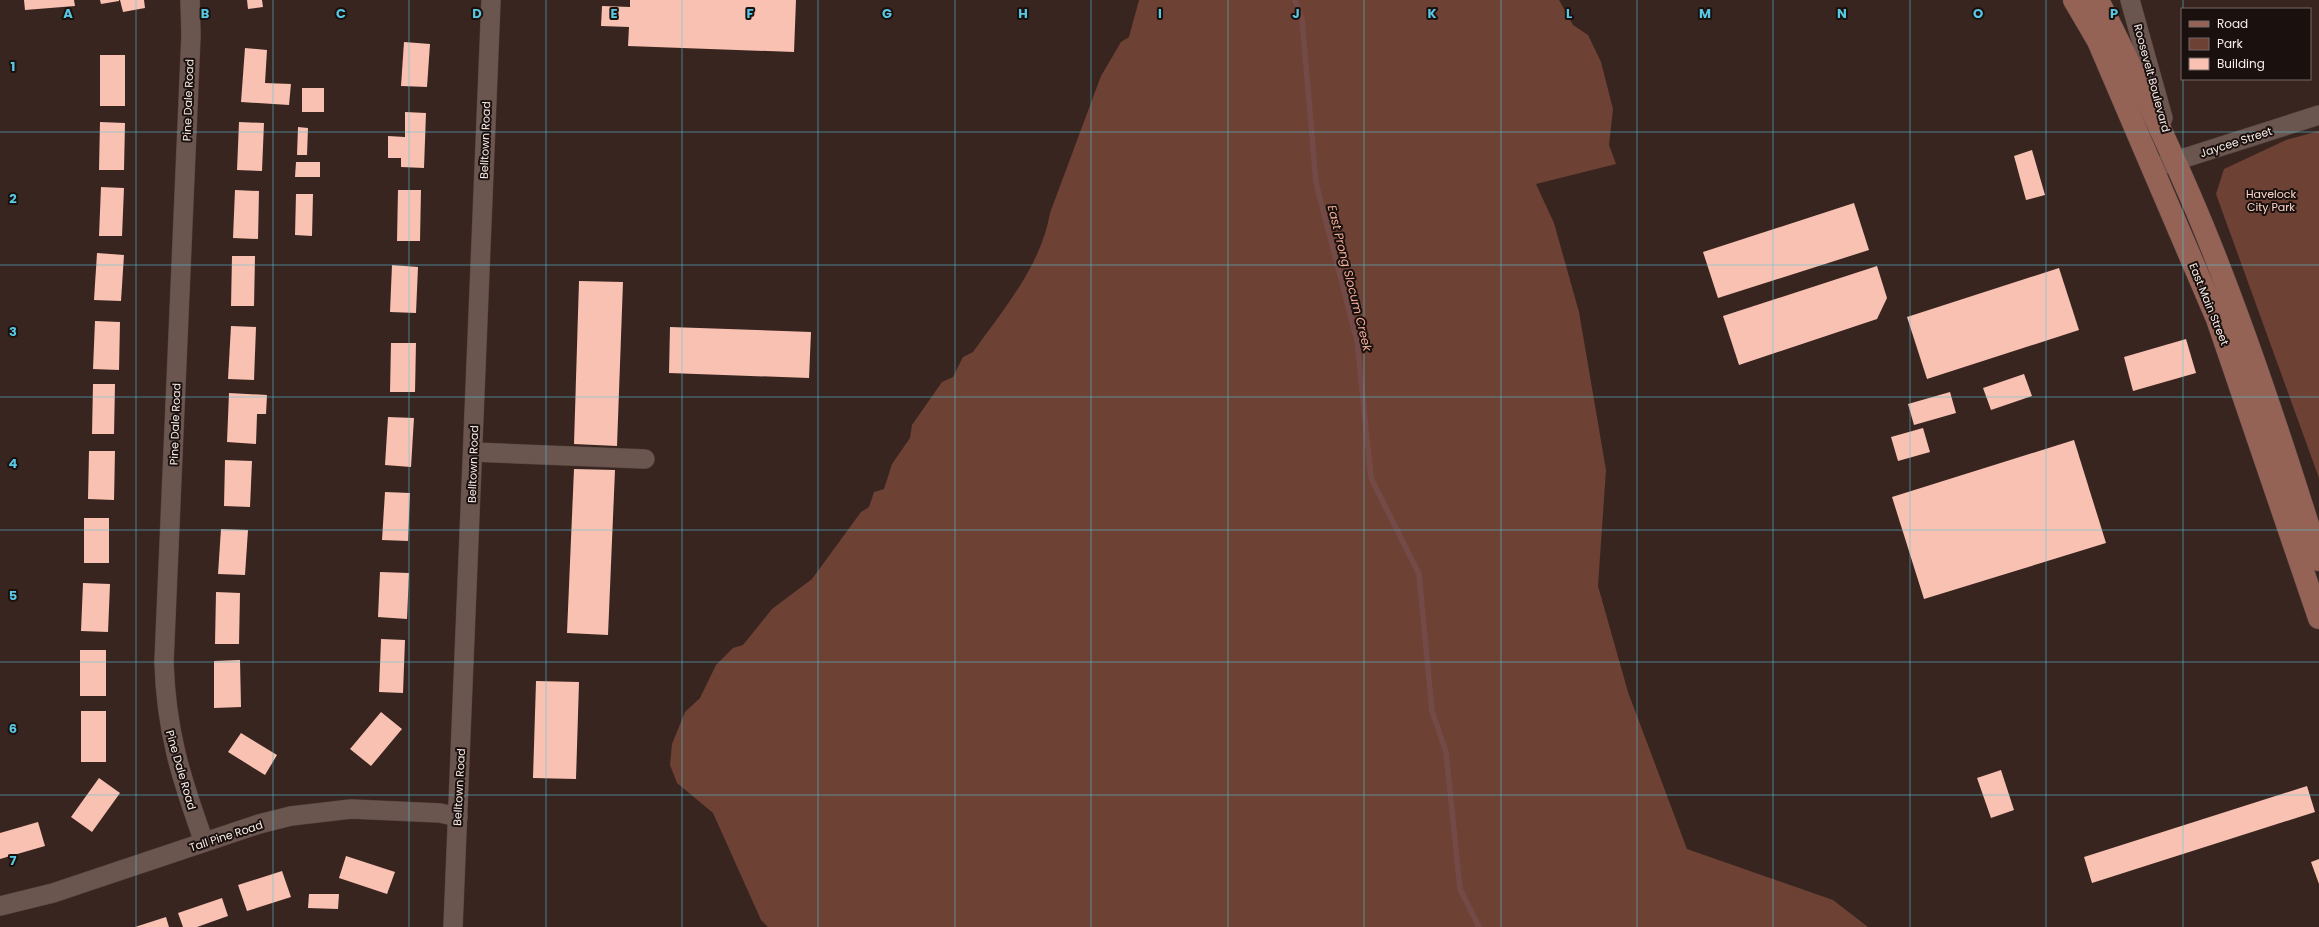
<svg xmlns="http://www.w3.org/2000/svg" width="2319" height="927" viewBox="0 0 2319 927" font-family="Poppins,sans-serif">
<rect width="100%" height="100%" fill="#392520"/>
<g fill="#6d4134">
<path d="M 1139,0 L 1559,0 L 1573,25 L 1588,35 L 1601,62 L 1613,109 L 1609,145 L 1616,164 L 1536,184 L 1554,223 L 1579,312 L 1606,470 L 1598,586 L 1628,692 L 1687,849 L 1833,900 L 1868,927 L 768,927 L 761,920 L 713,813 L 677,783 L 670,765 L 672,744 L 685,712 L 700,698 L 716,665 L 733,648 L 743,645 L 772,609 L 812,579 L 861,512 L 869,507 L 874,492 L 884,489 L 892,464 L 910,438 L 912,425 L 942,382 L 953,377 L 963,357 L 973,352 C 1003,310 1041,266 1050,213 L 1101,76 L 1121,42 L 1129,37 Z"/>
<polygon points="2319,131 2319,478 2216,194 2224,169 2286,140"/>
</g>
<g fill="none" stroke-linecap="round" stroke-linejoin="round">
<polyline stroke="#734a46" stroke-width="5.5" points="1295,0 1302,19 1316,183 1357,341 1371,478 1419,574 1432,711 1446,752 1460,889 1479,927"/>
</g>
<g fill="#f9c1b1">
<polygon points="24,0 74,0 75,6 25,10"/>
<polygon points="100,0 119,0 119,1 101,4"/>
<polygon points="120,0 144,0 145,8 123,12"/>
<polygon points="247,0 262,0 263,7 248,9"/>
<polygon points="630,0 796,0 794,52 628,46 629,27 601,26 602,6 630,7"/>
<polygon points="404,42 430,44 427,87 401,86"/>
<polygon points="245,48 267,50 265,83 291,84 289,105 241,102"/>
<rect x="100" y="55" width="25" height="51"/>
<rect x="302" y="88" width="22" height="24"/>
<polygon points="405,112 426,113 424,168 401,167 401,158 388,158 388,136 405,137"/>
<polygon points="100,122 125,123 124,170 99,170"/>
<polygon points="239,122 264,123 262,171 237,170"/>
<polygon points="298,127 308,128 307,155 297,155"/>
<polygon points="2032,150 2045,195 2026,200 2014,156"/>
<polygon points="296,162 320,162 320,177 295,177"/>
<polygon points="101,187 124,188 122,236 99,236"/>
<polygon points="235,190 259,191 258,239 233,238"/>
<polygon points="398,190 421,190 420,241 397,241"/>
<polygon points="296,194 313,194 312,236 295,235"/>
<polygon points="1854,203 1869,250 1718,298 1703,252"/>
<polygon points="97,253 124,255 121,301 94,300"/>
<polygon points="232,256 255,256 254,306 231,306"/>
<polygon points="392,265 418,267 416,313 390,312"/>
<polygon points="1877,266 1887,298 1877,319 1739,365 1723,316"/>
<polygon points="2059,268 2079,330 1927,379 1907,317"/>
<polygon points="579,281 623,282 617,446 574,444"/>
<polygon points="95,321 120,322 119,370 93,369"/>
<polygon points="231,326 256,327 254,380 228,379"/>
<polygon points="670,327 811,332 809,378 669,373"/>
<polygon points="2186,339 2196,373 2133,391 2124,357"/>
<polygon points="391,343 416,343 415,392 390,392"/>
<polygon points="2024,374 2032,396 1991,410 1983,388"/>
<polygon points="93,384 115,384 114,434 92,434"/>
<polygon points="1950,392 1956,413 1914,425 1908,404"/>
<polygon points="229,393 267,395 266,414 257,414 256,444 227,442"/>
<polygon points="388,417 414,418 411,467 385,465"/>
<polygon points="1923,428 1930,452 1898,461 1891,437"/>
<polygon points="2074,440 2106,543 1924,599 1892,497"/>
<polygon points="89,451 115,451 114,500 88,499"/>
<polygon points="225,460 252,461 250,507 224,506"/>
<polygon points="574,469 615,470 608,635 567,633"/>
<polygon points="385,492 410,493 408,541 382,540"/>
<rect x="84" y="518" width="25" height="45"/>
<polygon points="221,529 248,530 245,575 218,574"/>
<polygon points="380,572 409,573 407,619 378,617"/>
<polygon points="83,583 110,584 108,632 81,631"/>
<polygon points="216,592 240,593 239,644 215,644"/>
<polygon points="381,639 405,640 403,693 379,692"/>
<rect x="80" y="650" width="26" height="46"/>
<polygon points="240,660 241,707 214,708 214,661"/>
<polygon points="536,681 579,682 576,779 533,778"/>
<rect x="81" y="711" width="25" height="51"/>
<polygon points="381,712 402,729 371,766 350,749"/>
<polygon points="241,733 277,755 265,775 228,752"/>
<polygon points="2001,770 2014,810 1991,818 1977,778"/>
<polygon points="99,778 120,793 92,832 71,817"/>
<polygon points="2307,786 2315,812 2092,883 2084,857"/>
<polygon points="38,822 45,846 0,859 0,833"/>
<polygon points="346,856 395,872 387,894 339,878"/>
<polygon points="2319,859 2319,884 2311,862"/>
<polygon points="282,871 291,897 247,911 238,885"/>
<polygon points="309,894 339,894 338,909 308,908"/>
<polygon points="222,898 228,916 197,927 183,927 178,913"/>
<polygon points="166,917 169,927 135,927"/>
</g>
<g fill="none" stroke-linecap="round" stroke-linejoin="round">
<g stroke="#54433f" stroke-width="20">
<g id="minor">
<path d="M 190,0 L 191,35 L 164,662 C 166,731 181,778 204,842"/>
<polyline points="2130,0 2163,118"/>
<polyline points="2153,168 2319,115"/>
<polyline points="473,452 645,459"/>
<polyline points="0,906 53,893 259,824 291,816 351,809 440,813 458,817"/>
<polyline points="453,927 491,0"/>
</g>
</g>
<g stroke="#54433f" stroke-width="23">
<g id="major">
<polyline points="2074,0 2098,41 2217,319 2319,618"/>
<path d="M 2098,0 C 2139,82 2179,165 2213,251 C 2253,352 2287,456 2319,560"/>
</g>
</g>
<use href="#minor" stroke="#6b554f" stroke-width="19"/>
<use href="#major" stroke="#956356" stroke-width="22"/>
</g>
<path fill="none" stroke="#58c8e4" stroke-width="1" stroke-opacity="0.55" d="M 136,0 L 136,927M 273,0 L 273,927M 409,0 L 409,927M 546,0 L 546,927M 682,0 L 682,927M 818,0 L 818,927M 955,0 L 955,927M 1091,0 L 1091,927M 1228,0 L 1228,927M 1364,0 L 1364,927M 1501,0 L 1501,927M 1637,0 L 1637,927M 1773,0 L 1773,927M 1910,0 L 1910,927M 2046,0 L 2046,927M 2183,0 L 2183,9M 2183,79 L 2183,927M 0,132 L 2319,132M 0,265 L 2319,265M 0,397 L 2319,397M 0,530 L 2319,530M 0,662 L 2319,662M 0,795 L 2319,795"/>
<g text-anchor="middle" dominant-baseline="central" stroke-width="4" stroke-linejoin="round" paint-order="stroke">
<g font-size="11" fill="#faece8" stroke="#1a110f">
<text transform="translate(2152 78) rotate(75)">Roosevelt Boulevard</text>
<text transform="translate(188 100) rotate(-88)">Pine Dale Road</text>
<text transform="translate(485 140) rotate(-88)">Belltown Road</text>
<text transform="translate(2236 142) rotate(-18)">Jaycee Street</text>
<text transform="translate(2209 304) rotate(68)">East Main Street</text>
<text transform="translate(175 424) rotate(-88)">Pine Dale Road</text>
<text transform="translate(473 464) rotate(-88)">Belltown Road</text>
<text transform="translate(181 770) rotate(74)">Pine Dale Road</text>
<text transform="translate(459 787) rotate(-87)">Belltown Road</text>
<text transform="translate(226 836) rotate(-18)">Tall Pine Road</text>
</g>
<g font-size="11" fill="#fdd6cb" stroke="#1a110f">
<text x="2271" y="194">Havelock<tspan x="2271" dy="13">City Park</tspan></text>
</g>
<g font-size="12" font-style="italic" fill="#f7ad99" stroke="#1a110f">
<text transform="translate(1350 278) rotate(76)">East Prong Slocum Creek</text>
</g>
</g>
<g font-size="13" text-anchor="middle" font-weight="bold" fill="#58c8e4" stroke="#1a110f" stroke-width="4" stroke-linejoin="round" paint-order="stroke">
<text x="68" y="18">A</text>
<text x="205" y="18">B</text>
<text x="341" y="18">C</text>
<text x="477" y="18">D</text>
<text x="614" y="18">E</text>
<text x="750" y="18">F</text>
<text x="887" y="18">G</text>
<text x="1023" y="18">H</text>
<text x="1160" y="18">I</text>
<text x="1296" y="18">J</text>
<text x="1432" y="18">K</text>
<text x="1569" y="18">L</text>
<text x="1705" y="18">M</text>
<text x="1842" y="18">N</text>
<text x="1978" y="18">O</text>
<text x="2114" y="18">P</text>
<text x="13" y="71">1</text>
<text x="13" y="203">2</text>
<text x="13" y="336">3</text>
<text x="13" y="468">4</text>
<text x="13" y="600">5</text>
<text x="13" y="733">6</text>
<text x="13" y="865">7</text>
</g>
<rect x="2181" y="8" width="130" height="72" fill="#1a110f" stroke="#746966"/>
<rect x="2189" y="21" width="20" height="6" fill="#956356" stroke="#746966"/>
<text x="2217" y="28" font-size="12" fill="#faece8">Road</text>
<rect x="2189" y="38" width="20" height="12" fill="#6d4134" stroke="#746966"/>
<text x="2217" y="48" font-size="12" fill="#faece8">Park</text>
<rect x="2189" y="58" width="20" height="12" fill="#f9c1b1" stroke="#746966"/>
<text x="2217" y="68" font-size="12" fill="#faece8">Building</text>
</svg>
